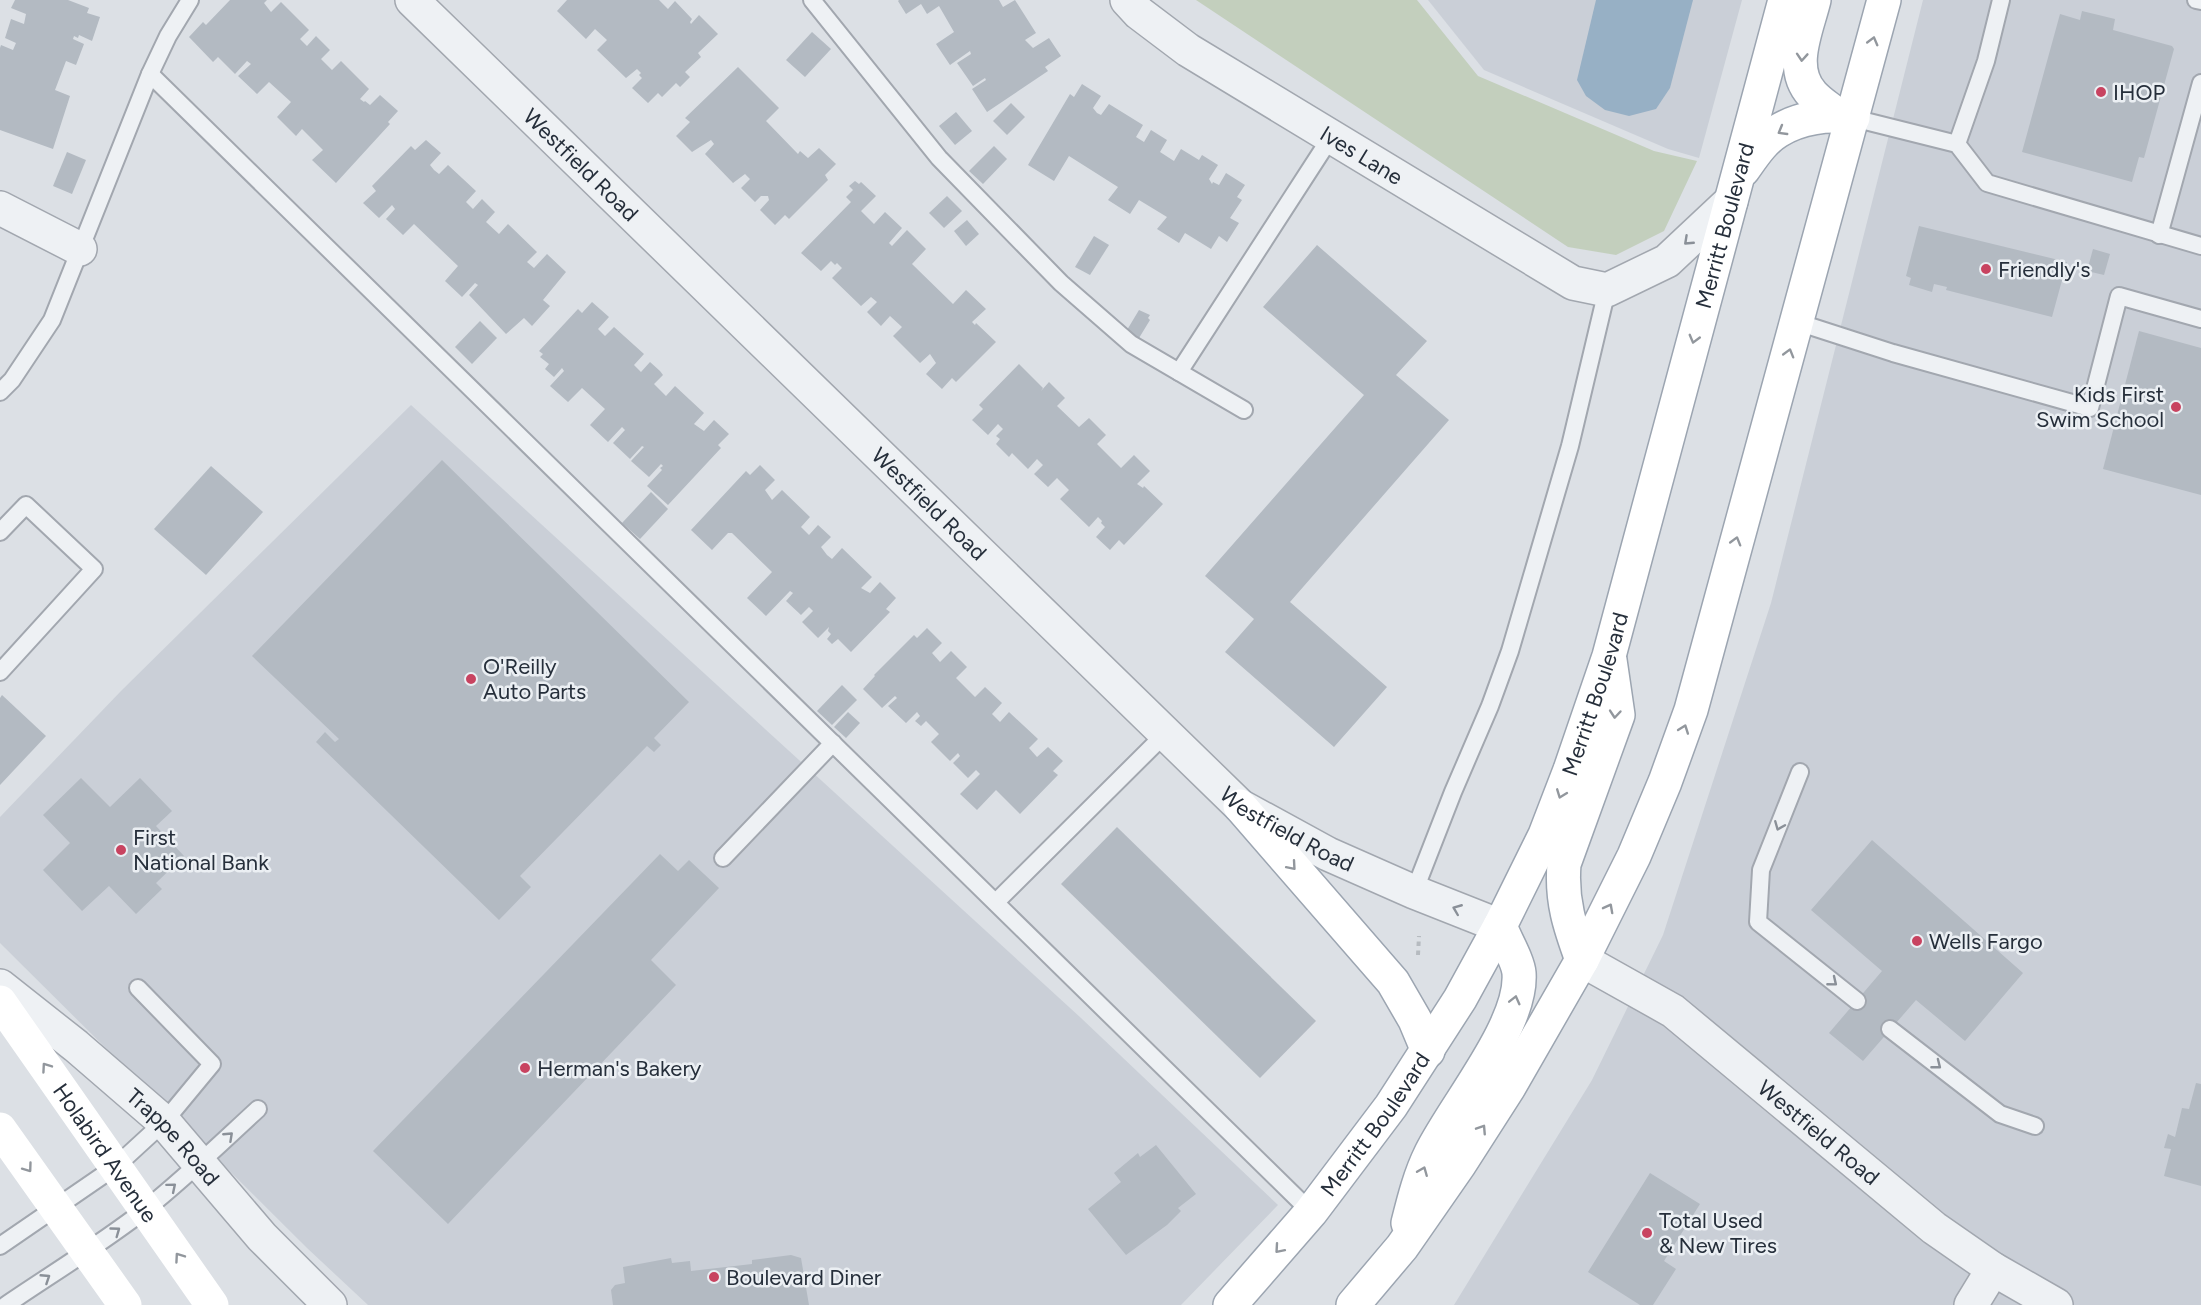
<svg xmlns="http://www.w3.org/2000/svg" width="2201" height="1305" viewBox="0 0 2201 1305" font-family="Figtree,sans-serif">
<rect width="100%" height="100%" fill="#dce0e5"/>
<g fill="#cacfd7">
<polygon points="1428,0 1742,0 1699,158 1668,149 1484,70"/>
<polygon points="1923,0 2201,0 2201,1305 1454,1305 1592,1080 1663,935 1771,603"/>
<polygon points="411,405 1081,1018 1278,1205 1181,1305 368,1305 307,1248 0,943 0,817 121,691"/>
</g>
<polygon fill="#c3cfbd" points="1196,0 1417,0 1478,76 1654,151 1697,161 1664,231 1616,255 1568,247"/>
<polygon fill="#97b0c5" points="1596,0 1693,0 1670,88 1656,109 1629,116 1605,110 1586,96 1577,80"/>
<g fill="#b3bac2">
<polygon points="15,0 68,0 89,8 87,13 100,17 92,41 79,35 78,38 74,36 73,39 84,44 76,65 66,61 55,90 70,96 53,149 0,130 0,48 1,45 13,50 16,43 5,38 11,19 24,24 26,14 11,8"/>
<polygon points="230,0 267,0 264,3 271,12 281,2 309,30 300,39 307,46 316,36 330,50 321,59 332,70 341,61 369,89 360,99 364,102 365,101 370,105 380,95 398,111 388,122 390,124 336,183 312,160 323,150 302,129 296,136 277,117 291,102 269,82 257,94 238,76 251,64 247,61 235,74 218,57 213,62 189,37 203,22 206,25"/>
<polygon points="567,0 659,0 668,9 675,1 692,19 690,22 691,24 699,15 718,34 698,53 701,57 685,72 690,77 680,87 676,83 662,97 658,93 648,103 632,88 642,78 639,75 641,73 637,69 626,78 597,50 607,40 595,29 586,39 557,11"/>
<polygon points="899,0 999,0 1003,7 1015,0 1036,33 1025,40 1033,48 1049,38 1061,56 1045,67 1048,71 987,112 972,89 986,80 985,78 973,86 957,63 971,54 970,51 950,65 936,44 954,32 939,6 927,14 921,4 906,14 898,1"/>
<polygon points="2082,11 2115,19 2113,30 2172,46 2174,49 2144,158 2139,157 2132,182 2022,152 2060,14 2080,20"/>
<polygon points="812,32 831,49 805,77 786,60"/>
<polygon points="738,67 779,108 766,121 798,154 800,151 808,158 819,148 836,164 825,175 828,180 789,219 785,215 775,225 760,210 769,200 768,196 761,196 755,202 741,188 750,179 745,174 733,183 705,154 714,144 711,140 692,152 676,136 690,122 685,118"/>
<polygon points="1082,84 1101,96 1093,108 1097,113 1101,115 1109,104 1143,125 1136,137 1144,142 1151,130 1167,140 1160,152 1174,161 1181,149 1199,160 1202,155 1218,165 1209,179 1212,184 1213,182 1219,185 1226,173 1245,185 1237,197 1242,200 1230,218 1239,223 1227,242 1219,236 1211,249 1185,233 1179,243 1157,229 1167,217 1139,200 1130,214 1108,200 1118,187 1069,156 1054,181 1028,165 1070,94 1074,97"/>
<polygon points="1011,103 1025,117 1007,135 993,121"/>
<polygon points="956,112 972,131 955,145 939,126"/>
<polygon points="426,140 441,153 430,165 434,170 439,174 448,165 476,191 466,202 473,209 482,199 495,212 486,222 499,234 508,224 537,252 527,262 534,268 547,254 566,272 543,300 550,306 532,326 524,318 506,334 469,295 478,285 475,283 462,297 445,281 458,266 414,224 403,235 386,219 395,209 392,205 379,218 363,203 376,191 372,186 411,146 415,150"/>
<polygon points="994,146 1007,159 983,184 969,171"/>
<polygon points="67,152 86,160 72,194 53,186"/>
<polygon points="855,181 859,184 861,182 876,196 861,211 874,224 885,212 902,228 889,243 892,246 907,230 926,249 912,264 953,304 966,290 986,309 972,322 975,325 976,323 996,342 956,382 952,378 942,389 926,374 936,363 930,354 920,363 893,336 902,327 890,316 881,326 867,312 877,302 871,297 861,306 832,278 842,268 837,263 835,265 831,261 821,271 801,253 851,202 846,197 853,190 849,186"/>
<polygon points="947,196 962,211 944,228 929,213"/>
<polygon points="967,220 979,234 966,246 954,231"/>
<polygon points="1919,226 2067,262 2052,317 1946,290 1947,287 1934,284 1932,292 1909,285 1911,278 1906,276"/>
<polygon points="1094,236 1109,245 1090,275 1075,267"/>
<polygon points="1317,245 1427,341 1396,375 1449,420 1290,602 1387,687 1334,747 1225,652 1254,619 1205,576 1364,395 1263,307"/>
<polygon points="2093,249 2110,254 2104,275 2087,271"/>
<polygon points="592,302 609,317 598,329 605,336 614,327 644,354 634,365 641,372 650,362 660,371 663,375 654,384 666,396 675,386 704,413 694,424 704,431 714,420 729,434 718,445 721,448 668,505 647,486 662,470 660,468 663,466 661,464 649,477 631,461 644,447 642,446 630,459 613,443 625,430 622,427 608,442 590,425 605,409 582,388 568,402 550,386 564,371 562,368 554,377 545,369 549,364 540,357 543,354 539,351 578,309 582,313"/>
<polygon points="1139,310 1150,315 1148,318 1150,320 1139,338 1127,330"/>
<polygon points="480,321 497,338 472,364 455,347"/>
<polygon points="2139,331 2201,348 2201,495 2103,469"/>
<polygon points="1019,364 1043,388 1041,391 1049,382 1065,398 1057,406 1079,427 1089,418 1106,435 1097,444 1121,468 1134,455 1150,471 1137,484 1143,488 1144,486 1163,504 1124,545 1119,540 1110,550 1096,537 1105,527 1101,523 1102,521 1098,517 1089,527 1060,499 1069,490 1057,478 1048,487 1034,474 1043,465 1037,459 1028,469 1012,453 1009,457 996,444 1000,439 996,436 1003,429 998,424 988,435 972,420 983,409 979,405"/>
<polygon points="442,460 689,702 654,738 661,745 654,752 647,746 520,876 531,887 499,920 316,742 325,732 335,742 339,739 252,656"/>
<polygon points="760,465 775,480 765,490 772,500 782,490 810,517 801,527 809,535 818,525 831,537 821,547 827,555 832,559 842,548 872,577 861,588 870,593 880,582 896,598 886,609 890,612 851,652 838,639 832,644 827,639 831,634 828,631 829,627 818,638 802,622 813,611 809,607 801,615 786,601 793,593 790,591 766,616 747,598 772,572 732,533 728,533 712,550 691,530 746,471 750,475"/>
<polygon points="211,466 263,512 206,575 154,529"/>
<polygon points="651,492 668,509 640,539 622,523"/>
<polygon points="927,628 942,643 932,653 940,662 951,651 967,667 956,678 975,697 985,687 1002,703 992,714 1000,722 1009,712 1038,739 1029,748 1037,757 1048,747 1063,761 1053,771 1058,775 1020,814 996,790 977,810 960,794 980,774 976,770 968,778 953,763 960,756 958,753 950,761 931,742 939,734 926,721 921,726 915,721 920,716 917,712 906,723 888,706 897,698 895,696 882,708 863,689 875,676 874,675 914,635 917,638"/>
<polygon points="842,685 857,700 832,725 817,711"/>
<polygon points="2,695 46,736 0,785 0,698"/>
<polygon points="848,712 860,723 846,738 834,727"/>
<polygon points="81,778 110,807 140,778 172,811 156,826 184,856 156,883 162,889 136,914 109,886 82,911 43,870 70,843 43,815"/>
<polygon points="1117,827 1316,1021 1260,1078 1061,884"/>
<polygon points="1872,840 2023,973 1965,1041 1916,1000 1863,1061 1829,1033 1882,971 1811,910"/>
<polygon points="660,854 678,871 689,860 719,888 651,960 676,985 448,1224 373,1151"/>
<polygon points="2196,1083 2201,1084 2201,1186 2164,1176 2171,1149 2164,1148 2168,1134 2175,1137 2182,1108 2189,1109"/>
<polygon points="1156,1145 1196,1194 1178,1208 1181,1211 1167,1225 1126,1255 1088,1209 1121,1182 1114,1173 1138,1153 1140,1157"/>
<polygon points="1650,1173 1700,1204 1664,1261 1676,1269 1653,1305 1640,1305 1588,1272"/>
<polygon points="791,1255 801,1258 809,1305 613,1305 611,1290 615,1285 625,1283 623,1267 671,1258 672,1263 690,1261 691,1271 752,1264 752,1260"/>
</g>
<g fill="none" stroke-linecap="round" stroke-linejoin="round">
<g stroke="#a2a7af" stroke-width="20">
<g id="service">
<polyline points="812,0 939,158 1061,283 1131,344 1244,410"/>
<polyline points="2196,0 2201,1"/>
<polyline points="150,74 1311,1212"/>
<polyline points="1853,118 1957,144 1987,183 2201,246"/>
<polyline points="1957,144 1986,61 2001,0"/>
<polyline points="2159,235 2201,83"/>
<polyline points="1797,322 1893,353 2090,408 2119,296 2201,319"/>
<polyline points="1179,372 1331,137"/>
<polyline points="0,392 12,380 52,320 150,74 168,36 190,0"/>
<polyline points="0,532 26,505 94,569 0,672"/>
<polyline points="1800,772 1761,870 1758,922 1857,1001"/>
<polyline points="723,858 833,743"/>
<polyline points="1414,892 1453,792 1490,706 1510,651 1570,446 1607,290"/>
<polyline points="996,902 1165,734"/>
<polyline points="1890,1029 2000,1114 2035,1126"/>
<polyline points="0,1246 115,1167 164,1122 212,1064 138,988"/>
<path d="M 6,1305 C 53,1273 101,1244 146,1209 C 185,1178 221,1143 258,1109"/>
</g>
</g>
<g stroke="#a2a7af" stroke-width="36">
<g id="minor">
<path id="s1" d="M 412,0 L 1240,806 L 1328,854 L 1414,892 L 1500,926"/>
<path id="s2" d="M 1127,0 L 1139,13 L 1188,50 L 1573,283 L 1607,290 L 1667,261 L 1731,201"/>
<polyline points="0,208 80,249"/>
<path id="s3" d="M 1582,960 L 1673,1011 L 1934,1228 L 1993,1269 L 2056,1305"/>
<path id="s4" d="M 0,986 L 76,1046 L 164,1122 L 262,1237 L 330,1305"/>
<polyline points="1971,1305 1993,1269"/>
</g>
</g>
<g stroke="#9ca5b1" stroke-width="36">
<g id="primary">
<path d="M 1814,0 C 1807,29 1788,68 1812,94 C 1819,102 1829,108 1837,115"/>
<path d="M 1743,170 C 1753,156 1763,140 1778,131 C 1799,118 1829,113 1853,118"/>
<polyline points="1240,806 1393,982 1415,1020 1428,1051"/>
<path d="M 1582,960 C 1570,927 1561,901 1564,864 L 1618,715 L 1610,660"/>
<path d="M 1408,1223 C 1414,1199 1420,1175 1431,1153 C 1454,1106 1523,1025 1519,973 C 1518,961 1505,939 1500,926"/>
<path id="s6" d="M 1230,1305 L 1311,1212 L 1391,1106 L 1460,999 L 1500,926 L 1545,835 L 1570,770 L 1609,656 L 1785,0"/>
<polyline points="1353,1305 1402,1247 1459,1165 1509,1087 1582,960 1634,856 1665,782 1691,710 1884,0"/>
</g>
</g>
<polyline stroke="#b6bbc0" stroke-width="4" stroke-dasharray="4.5 4.5" stroke-linecap="butt" points="1418,955 1419,936"/>
<use href="#service" stroke="#eef1f4" stroke-width="16"/>
<use href="#minor" stroke="#eef1f4" stroke-width="33"/>
<g stroke="#fff" stroke-width="33">
<path id="s5" d="M 0,1002 L 212,1305"/>
<polyline points="0,1129 125,1305"/>
</g>
<use href="#primary" stroke="#fff" stroke-width="33"/>
</g>
<defs><path id="oneway-chevron" d="M-2-3.5L2.5 0L-2 3.5" fill="none" stroke-width="1.6" stroke-linecap="round" stroke-linejoin="round" transform="scale(1.5)"/></defs>
<g stroke="#92979d">
<use href="#oneway-chevron" transform="translate(1873 41) rotate(-75)"/>
<use href="#oneway-chevron" transform="translate(1802 57) rotate(94)"/>
<use href="#oneway-chevron" transform="translate(1782 131) rotate(150)"/>
<use href="#oneway-chevron" transform="translate(1694 339) rotate(105)"/>
<use href="#oneway-chevron" transform="translate(1789 353) rotate(-74)"/>
<use href="#oneway-chevron" transform="translate(1736 541) rotate(-74)"/>
<use href="#oneway-chevron" transform="translate(1615 714) rotate(95)"/>
<use href="#oneway-chevron" transform="translate(1684 729) rotate(-70)"/>
<use href="#oneway-chevron" transform="translate(1561 794) rotate(111)"/>
<use href="#oneway-chevron" transform="translate(1292 866) rotate(49)"/>
<use href="#oneway-chevron" transform="translate(1609 908) rotate(-62)"/>
<use href="#oneway-chevron" transform="translate(1515 1000) rotate(-76)"/>
<use href="#oneway-chevron" transform="translate(46 1067) rotate(-125)"/>
<use href="#oneway-chevron" transform="translate(1482 1129) rotate(-57)"/>
<use href="#oneway-chevron" transform="translate(28 1168) rotate(54)"/>
<use href="#oneway-chevron" transform="translate(1423 1171) rotate(-68)"/>
<use href="#oneway-chevron" transform="translate(1279 1249) rotate(131)"/>
<use href="#oneway-chevron" transform="translate(179 1257) rotate(-125)"/>
</g>
<g stroke="#8a9098">
<use href="#oneway-chevron" transform="translate(1688 241) rotate(137)"/>
<use href="#oneway-chevron" transform="translate(1779 826) rotate(112)"/>
<use href="#oneway-chevron" transform="translate(1457 909) rotate(-158)"/>
<use href="#oneway-chevron" transform="translate(1833 982) rotate(39)"/>
<use href="#oneway-chevron" transform="translate(1937 1065) rotate(38)"/>
<use href="#oneway-chevron" transform="translate(229 1136) rotate(-43)"/>
<use href="#oneway-chevron" transform="translate(172 1187) rotate(-40)"/>
<use href="#oneway-chevron" transform="translate(116 1231) rotate(-36)"/>
<use href="#oneway-chevron" transform="translate(46 1278) rotate(-33)"/>
</g>
<g fill="#c84360" stroke="#ebeff3" stroke-width="2">
<circle cx="2101" cy="92" r="6"/>
<circle cx="1986" cy="269" r="6"/>
<circle cx="2176" cy="407" r="6"/>
<circle cx="471" cy="679" r="6"/>
<circle cx="121" cy="850" r="6"/>
<circle cx="1917" cy="941" r="6"/>
<circle cx="525" cy="1068" r="6"/>
<circle cx="1647" cy="1233" r="6"/>
<circle cx="714" cy="1277" r="6"/>
</g>
<g text-anchor="middle" dominant-baseline="central" stroke-width="5" stroke-linejoin="round" paint-order="stroke">
<g font-size="22" fill="#262f3b" stroke="#ebeff3" text-anchor="start">
<text x="2113" y="92">IHOP</text>
<text x="1998" y="269">Friendly's</text>
<text x="2164" y="394" text-anchor="end">Kids First<tspan x="2164" dy="25">Swim School</tspan></text>
<text x="483" y="666">O'Reilly<tspan x="483" dy="25">Auto Parts</tspan></text>
<text x="133" y="837">First<tspan x="133" dy="25">National Bank</tspan></text>
<text x="1929" y="941">Wells Fargo</text>
<text x="537" y="1068">Herman's Bakery</text>
<text x="1659" y="1220">Total Used<tspan x="1659" dy="25">&amp; New Tires</tspan></text>
<text x="726" y="1277">Boulevard Diner</text>
</g>
<g font-size="22" fill="#262f3b" stroke="#ebeff3">
<text stroke="none"><textPath href="#s2" startOffset="282">Ives Lane</textPath></text>
<text stroke="none"><textPath href="#s1" startOffset="236">Westfield Road</textPath></text>
<text stroke="none"><textPath href="#s6" startOffset="1204">Merritt Boulevard</textPath></text>
<text stroke="none"><textPath href="#s1" startOffset="722">Westfield Road</textPath></text>
<text stroke="none"><textPath href="#s6" startOffset="718">Merritt Boulevard</textPath></text>
<text stroke="none"><textPath href="#s1" startOffset="1208">Westfield Road</textPath></text>
<text stroke="none"><textPath href="#s6" startOffset="232">Merritt Boulevard</textPath></text>
<text stroke="none"><textPath href="#s3" startOffset="294">Westfield Road</textPath></text>
<text stroke="none"><textPath href="#s4" startOffset="230">Trappe Road</textPath></text>
<text stroke="none"><textPath href="#s5" startOffset="184">Holabird Avenue</textPath></text>
</g>
</g>
</svg>
